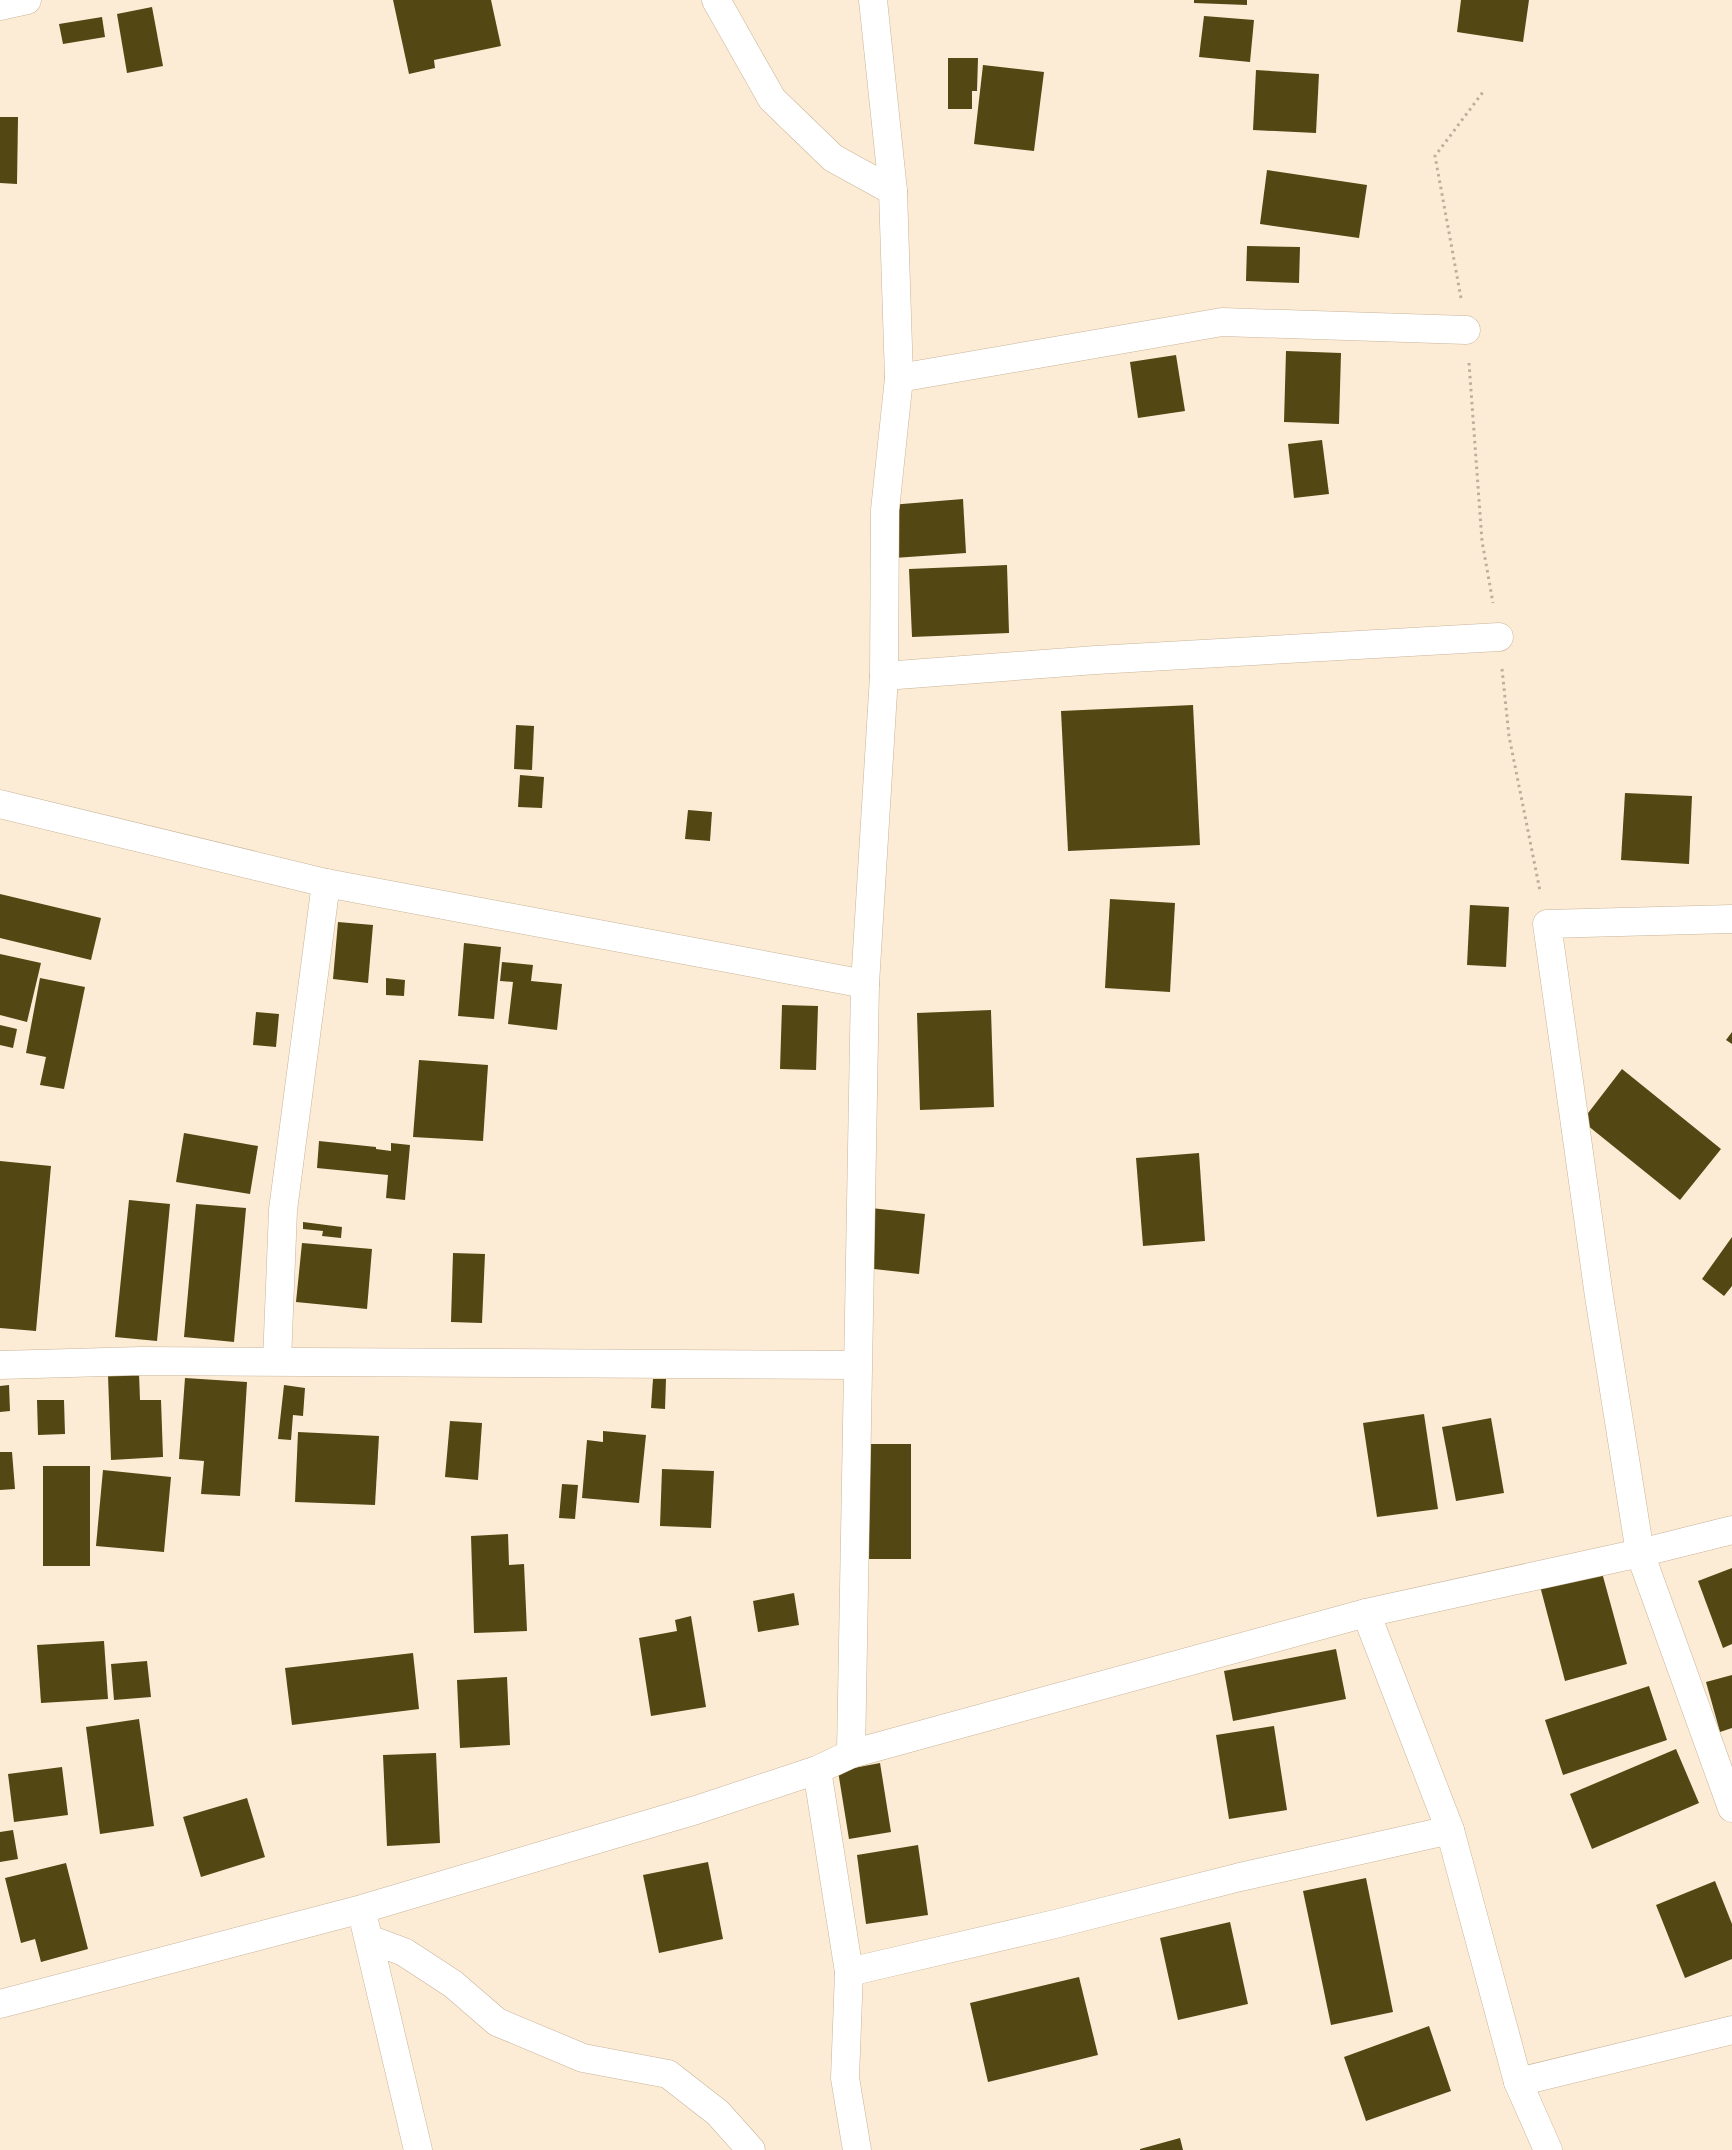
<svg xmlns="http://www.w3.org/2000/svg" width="1732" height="2150" viewBox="0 0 1732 2150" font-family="'Noto Sans',sans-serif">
<rect width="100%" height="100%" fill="#fdecd5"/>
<g fill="#534713">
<polygon points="393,0 491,0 501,46 434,60 435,68 409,74"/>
<polygon points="1194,0 1247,0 1247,5 1194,3"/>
<polygon points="1461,0 1529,0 1523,42 1457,32"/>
<polygon points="152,7 163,66 127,73 117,14"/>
<polygon points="1204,16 1254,20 1250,62 1199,57"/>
<polygon points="102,17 105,37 63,44 59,24"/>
<polygon points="948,58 978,58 977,91 972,91 972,109 948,109"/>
<polygon points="983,65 1044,72 1034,151 974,144"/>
<polygon points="1256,70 1319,74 1316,133 1253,130"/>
<polygon points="0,117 18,117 17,184 0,183"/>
<polygon points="1267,170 1367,185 1359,238 1260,224"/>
<polygon points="1247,246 1300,247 1299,283 1246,281"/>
<polygon points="1286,351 1341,353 1339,424 1284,422"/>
<polygon points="1176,355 1185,411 1138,418 1130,362"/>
<polygon points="1322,440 1329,494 1294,498 1288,444"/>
<polygon points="963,499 966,553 894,558 890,505"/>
<polygon points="1007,565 1009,633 912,637 909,569"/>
<polygon points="1193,705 1200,845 1068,851 1061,711"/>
<polygon points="516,725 534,726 532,770 514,769"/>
<polygon points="520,775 544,777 542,808 518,807"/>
<polygon points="1625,793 1692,796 1689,864 1621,860"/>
<polygon points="688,810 712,812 710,841 685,839"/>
<polygon points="0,894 101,918 91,960 0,938"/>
<polygon points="1110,899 1175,903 1170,992 1105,988"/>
<polygon points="1470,905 1509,907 1506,967 1467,965"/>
<polygon points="338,922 373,925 368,983 333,979"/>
<polygon points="464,943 501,947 494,1019 458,1016"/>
<polygon points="0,954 41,963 27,1022 0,1015"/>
<polygon points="502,962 533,965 531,981 562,984 557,1030 508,1024 513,982 500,981"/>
<polygon points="40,978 85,987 64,1089 40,1085 46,1057 26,1053"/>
<polygon points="386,978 405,980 404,996 386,995"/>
<polygon points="782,1005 818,1006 816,1070 780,1069"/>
<polygon points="991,1010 994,1107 920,1110 917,1013"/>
<polygon points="256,1012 279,1014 276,1047 253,1045"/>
<polygon points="0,1025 17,1029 13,1048 0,1045"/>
<polygon points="1732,1032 1732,1044 1726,1040"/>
<polygon points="419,1060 488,1065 483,1141 413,1137"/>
<polygon points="1622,1069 1721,1149 1680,1200 1582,1121"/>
<polygon points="184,1133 258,1146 250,1194 176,1182"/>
<polygon points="319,1141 376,1147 376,1149 391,1151 391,1143 410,1145 405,1200 386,1198 388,1175 317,1168"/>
<polygon points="1199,1153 1205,1241 1143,1246 1136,1158"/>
<polygon points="0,1161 51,1166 36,1331 0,1328"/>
<polygon points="129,1200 170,1204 157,1341 115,1337"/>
<polygon points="196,1204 246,1208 234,1342 184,1337"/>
<polygon points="871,1208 925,1214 919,1274 865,1268"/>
<polygon points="303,1222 342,1227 341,1238 322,1236 323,1231 303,1229"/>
<polygon points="1732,1237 1732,1286 1724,1296 1702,1279"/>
<polygon points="302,1243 372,1249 367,1309 296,1302"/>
<polygon points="453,1253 485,1254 482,1323 451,1322"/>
<polygon points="139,1373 140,1400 161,1400 163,1457 111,1460 108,1375"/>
<polygon points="185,1378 247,1382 240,1496 201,1494 204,1461 179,1459"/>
<polygon points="653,1379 666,1379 665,1409 651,1408"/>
<polygon points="9,1385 10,1411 0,1412 0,1386"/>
<polygon points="284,1385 305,1388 303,1416 293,1415 291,1440 278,1439"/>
<polygon points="37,1400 64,1400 65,1434 38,1435"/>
<polygon points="1424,1414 1438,1509 1377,1517 1363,1423"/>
<polygon points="1491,1418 1504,1493 1456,1501 1442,1427"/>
<polygon points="450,1421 482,1423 478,1480 445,1477"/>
<polygon points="603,1431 646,1435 639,1503 582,1498 587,1440 603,1442"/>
<polygon points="298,1432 379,1436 375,1505 295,1502"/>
<rect x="869" y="1444" width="42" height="115"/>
<polygon points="0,1452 12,1452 15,1489 0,1490"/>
<rect x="43" y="1466" width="47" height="100"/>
<polygon points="662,1469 714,1471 711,1528 660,1526"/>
<polygon points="103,1470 171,1477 164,1552 96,1546"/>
<polygon points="562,1484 578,1485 575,1519 559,1518"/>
<polygon points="508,1534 509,1565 524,1564 527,1631 474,1633 471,1536"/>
<polygon points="1732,1568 1732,1644 1723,1648 1698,1581"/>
<polygon points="1601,1569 1627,1664 1565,1681 1540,1586"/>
<polygon points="794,1593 799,1625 758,1632 753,1601"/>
<polygon points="691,1616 706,1707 651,1716 639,1638 677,1631 675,1620"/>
<polygon points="104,1641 108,1699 41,1703 37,1645"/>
<polygon points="1336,1649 1346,1699 1233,1721 1224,1671"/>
<polygon points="413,1653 419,1709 292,1725 285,1668"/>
<polygon points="147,1661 151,1697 114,1700 111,1664"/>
<polygon points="1732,1675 1732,1728 1720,1732 1706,1682"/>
<polygon points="507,1677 510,1745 460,1748 457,1680"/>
<polygon points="1649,1686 1667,1740 1563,1775 1545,1720"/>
<polygon points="139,1719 154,1826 100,1834 86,1727"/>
<polygon points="1274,1726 1287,1810 1229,1819 1216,1735"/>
<polygon points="1676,1749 1699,1803 1592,1849 1570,1794"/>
<polygon points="436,1753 440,1843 387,1846 383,1755"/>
<polygon points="880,1763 891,1832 849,1839 838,1771"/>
<polygon points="62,1767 68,1815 14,1822 8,1774"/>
<polygon points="247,1798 265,1857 201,1877 183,1817"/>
<polygon points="13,1830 18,1859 0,1862 0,1832"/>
<polygon points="918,1845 928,1915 866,1924 857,1855"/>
<polygon points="708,1862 723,1939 659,1953 643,1875"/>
<polygon points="66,1863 88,1949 41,1962 35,1939 21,1943 5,1878"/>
<polygon points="1366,1878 1393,2012 1331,2025 1303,1891"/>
<polygon points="1715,1881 1732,1924 1732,1959 1685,1978 1656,1905"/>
<polygon points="1230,1922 1248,2004 1178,2020 1160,1938"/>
<polygon points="1079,1977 1098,2055 988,2082 970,2003"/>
<polygon points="1429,2026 1451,2091 1366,2121 1344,2057"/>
<polygon points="1180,2138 1183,2150 1140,2150 1140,2149"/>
</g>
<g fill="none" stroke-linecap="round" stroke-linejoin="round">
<g stroke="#c8b499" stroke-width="29">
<g id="minor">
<polyline points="716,0 772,99 833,158 893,191"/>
<polyline points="0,6 27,0"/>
<polyline points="899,378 1222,322 1466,330"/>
<polyline points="884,676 1096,660 1499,637"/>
<polyline points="0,804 326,883 865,984"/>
<polyline points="1732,919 1547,924 1599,1296 1640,1553 1732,1808"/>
<polyline points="277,1361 283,1210 326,883"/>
<polyline points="0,1365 141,1361 857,1365"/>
<polyline points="1366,1613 1450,1830 1518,2082 1548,2150"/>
<polyline points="851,1754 865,984 884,676 885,510 899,378 893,191 873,0"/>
<polyline points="817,1770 849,1972 845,2078 857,2150"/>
<polyline points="365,1925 418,2150"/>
<polyline points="369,1939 404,1952 453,1984 497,2022 583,2058 668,2074 718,2113 751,2150"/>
<polyline points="849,1972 1055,1924 1240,1877 1450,1830"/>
<polyline points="0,2004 362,1909 696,1810 817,1770 851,1754 1366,1613 1640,1553 1732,1530"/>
<polyline points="1518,2082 1732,2030"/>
</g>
</g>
<g stroke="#bcae9b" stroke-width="3" stroke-dasharray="2.5 4" stroke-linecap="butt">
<polyline points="1461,298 1435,156 1483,92"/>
<polyline points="1469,363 1482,541 1493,603"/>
<polyline points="1502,669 1509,736 1540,891"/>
</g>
<use href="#minor" stroke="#fff" stroke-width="28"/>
</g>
</svg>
